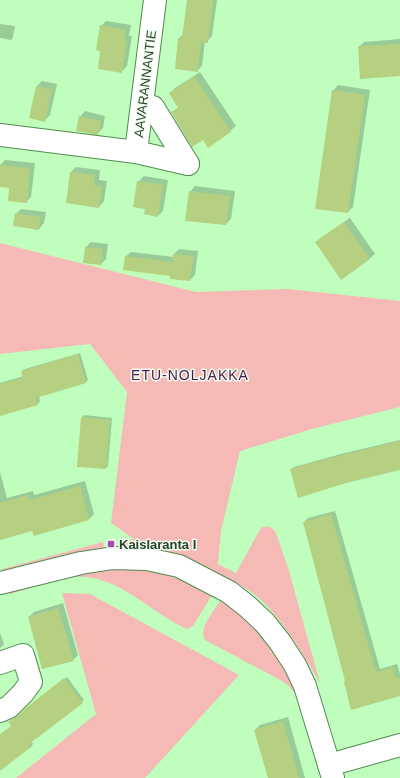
<svg xmlns="http://www.w3.org/2000/svg" width="400" height="778" viewBox="0 0 400 778" font-family="Helvetica,sans-serif">
<rect width="100%" height="100%" fill="#bffebd"/>
<g fill="#f5bab5">
<path d="M 0,243 L 196,292 L 288,289 L 400,301 L 400,407 L 312,429 L 240,451 L 221,531 L 218,564 L 236,573 L 261,528 C 268,525 272,527 276,533 L 289,571 L 320,683 C 304,656 289,630 268,607 C 255,593 240,584 223,576 C 191,558 163,545 125,547 L 124,540 L 134,539 L 111,523 L 127,392 L 90,344 L 0,354 Z"/>
<polygon points="103,542 104,549 1,572 2,569 6,568"/>
<path d="M 114,567 L 168,570 L 212,595 L 193,626 L 187,629 C 147,611 116,571 69,577 L 10,594 L 7,592 L 70,572 Z"/>
<polygon points="62,593 90,594 239,675 145,778 16,778 96,714"/>
<path d="M 220,601 L 241,612 L 285,660 L 296,695 L 289,686 L 282,681 L 205,640 C 198,628 214,611 220,601 Z"/>
</g>
<g fill="#0003">
<polygon points="188,0 217,0 212,36 207,41 205,41 202,66 197,71 179,38 184,34"/>
<polygon points="106,21 131,25 129,36 132,36 127,66 122,71 102,50 101,26"/>
<polygon points="0,24 15,26 13,37 11,40 0,38"/>
<polygon points="400,39 400,75 359,47 364,42"/>
<polygon points="200,72 236,126 230,131 203,139 172,113 179,107 170,94 175,88"/>
<polygon points="42,81 57,84 50,115 44,121 30,117 37,86"/>
<polygon points="338,85 370,90 353,207 348,212 333,91"/>
<polygon points="85,111 105,116 103,128 97,134 80,117"/>
<polygon points="5,160 35,163 31,197 26,202 10,187 0,186 0,165"/>
<polygon points="76,167 100,170 99,180 107,181 104,201 99,207 67,202 71,172"/>
<polygon points="144,176 168,180 163,211 158,216 146,208 138,182"/>
<polygon points="195,186 235,191 231,219 226,224 190,192"/>
<polygon points="21,209 46,212 44,223 39,229 16,214"/>
<polygon points="350,218 375,254 369,259 317,242 322,237"/>
<polygon points="91,242 108,244 106,259 101,264 84,262 86,247"/>
<polygon points="179,249 198,251 195,275 190,280 171,278 171,276 125,257 131,252 174,257 174,254"/>
<polygon points="80,353 88,380 86,382 39,396 40,401 38,404 0,415 0,383 24,376 22,371 25,369"/>
<polygon points="84,415 112,418 108,466 106,468 82,418"/>
<polygon points="400,440 400,469 291,469 294,467 341,454"/>
<polygon points="0,472 7,498 33,491 34,495 85,481 94,514 89,519 33,530 0,539"/>
<polygon points="335,511 380,669 397,664 400,674 400,695 346,680 304,522 308,518"/>
<polygon points="63,603 78,655 73,660 29,617 34,612"/>
<polygon points="0,633 4,644 0,648"/>
<polygon points="67,677 84,700 31,741 33,744 31,747 0,767 0,735 12,726 9,722 21,714 29,706"/>
<polygon points="288,717 305,778 269,778 255,730 260,725"/>
</g>
<g fill="#b5d081">
<polygon points="187,0 213,0 208,43 201,42 198,72 175,69 178,38 182,38"/>
<polygon points="100,25 126,30 124,40 127,41 122,73 98,69 100,51 96,50"/>
<polygon points="400,44 400,76 360,79 358,46"/>
<polygon points="194,76 231,132 208,148 203,140 192,147 171,112 178,108 169,93"/>
<polygon points="36,86 52,89 45,122 29,118"/>
<polygon points="332,90 365,95 348,213 315,209"/>
<polygon points="79,116 101,121 98,135 76,131"/>
<polygon points="0,165 30,168 27,203 8,201 9,188 0,187"/>
<polygon points="70,172 95,175 94,185 102,186 99,208 66,203"/>
<polygon points="137,181 163,185 158,217 144,214 145,209 133,207"/>
<polygon points="189,191 230,196 226,225 185,221"/>
<polygon points="15,213 41,217 39,230 13,226"/>
<polygon points="344,222 370,259 341,280 315,242"/>
<polygon points="85,247 103,249 101,265 83,263"/>
<polygon points="173,254 194,256 190,281 170,279 170,276 123,270 125,256 172,262"/>
<polygon points="78,354 86,383 36,398 38,405 0,416 0,384 23,378 21,371"/>
<polygon points="81,417 110,420 106,469 77,467"/>
<polygon points="400,441 400,470 346,483 298,498 290,469 338,456"/>
<polygon points="80,486 89,520 34,536 32,531 0,540 0,503 28,495 29,500"/>
<polygon points="331,514 376,672 393,667 396,678 400,677 400,696 351,710 344,682 345,681 303,522"/>
<polygon points="58,608 74,661 42,669 28,617"/>
<polygon points="64,678 83,703 29,744 31,747 0,771 0,734 11,726 8,722 18,716 26,708"/>
<polygon points="283,721 299,778 268,778 254,730"/>
</g>
<g fill="none" stroke-linecap="round" stroke-linejoin="round">
<g stroke="#518b50" stroke-width="24">
<g id="minor">
<polyline points="142,105 153,107 188,164"/>
<polyline points="0,135 136,152 155,0"/>
<polyline points="136,152 188,164"/>
<polyline points="0,583 81,563 113,558 147,559 179,566 229,592 248,607 265,623 280,642 295,665 305,686 333,778"/>
<polyline points="0,663 23,655 31,682 23,693 9,707 0,711"/>
<polyline points="329,765 400,745"/>
</g>
</g>
<use href="#minor" stroke="#fff" stroke-width="22"/>
</g>
<rect fill="#a94ab3" stroke="#f0fcef" stroke-width="1.5" x="107" y="540" width="8" height="8" rx="2"/>
<g text-anchor="middle" dominant-baseline="central" stroke-width="3" stroke-linejoin="round" paint-order="stroke">
<g font-size="13" fill="#294229" stroke="#f0fcef">
<text transform="translate(145 84) rotate(-83)">AAVARANNANTIE</text>
</g>
<g font-size="13" font-weight="bold" fill="#294229" stroke="#f0fcef" text-anchor="start">
<text x="119" y="544">Kaislaranta I</text>
</g>
<g font-size="14" letter-spacing="1" fill="#491b4e" stroke="#f0fcef">
<text x="190" y="375">ETU-NOLJAKKA</text>
</g>
</g>
</svg>
